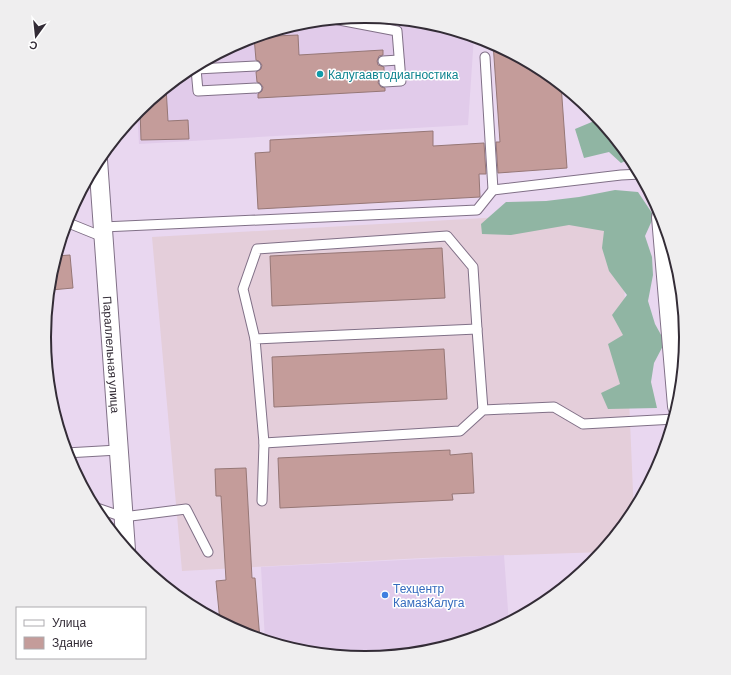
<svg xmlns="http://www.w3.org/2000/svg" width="731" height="675" viewBox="0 0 731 675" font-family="Barlow,sans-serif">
<rect width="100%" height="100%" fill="#e9d7f0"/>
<g fill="#e1cbea">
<polygon points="366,16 428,22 474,36 468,125 139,144 137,112 187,70 243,40 303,22"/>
<polygon points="504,555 509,624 488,635 428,653 365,659 303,653 265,641 261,567"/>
</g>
<polygon fill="#e4ceda" points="621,210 634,515 604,552 423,558 182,571 152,237"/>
<g fill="#90b5a3">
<polygon points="596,115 632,158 621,163 609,152 584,158 575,129 599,119"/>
<polygon points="615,190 638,192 654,216 645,236 652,257 653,275 648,301 655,324 665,342 654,363 651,382 657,408 608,409 601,393 620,384 608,344 623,335 612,315 627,295 609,271 602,248 604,231 569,225 511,235 482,234 481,224 506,202 546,201 579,197"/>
</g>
<g fill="#c49c9a" stroke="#967776">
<polygon points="298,35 299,55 383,50 383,55 379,56 377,61 378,65 384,67 384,76 379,79 378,83 381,87 385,88 385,91 258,98 258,94 262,91 263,87 260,83 257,82 256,72 261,69 262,65 259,61 256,60 254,37"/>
<polygon points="493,43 544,70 561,84 567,168 498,173 496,142 500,142"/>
<polygon points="166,87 168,121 188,120 189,139 141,140 140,109"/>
<polygon points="433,131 433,146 484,143 486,174 479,174 480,197 258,209 255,153 270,152 270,140"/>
<polygon points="442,248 445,298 272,306 270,256"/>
<polygon points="70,255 73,288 51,290 50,275 56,256"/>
<polygon points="444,349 447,399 274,407 272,357"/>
<polygon points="450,450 450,455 472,453 474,493 452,494 453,500 280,508 278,458"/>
<polygon points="246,468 252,578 255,578 260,640 242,634 220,622 216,581 226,580 221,496 216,496 215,469"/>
</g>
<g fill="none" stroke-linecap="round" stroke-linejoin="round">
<g stroke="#807087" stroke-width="11">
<g id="lane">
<polyline points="334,19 397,31 401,81 384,82"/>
<polyline points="485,57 493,190 621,175 641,174"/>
<polyline points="383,61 399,60"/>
<polyline points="196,65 196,69 256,66"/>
<polyline points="196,69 198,91 257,88"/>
<polyline points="66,222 103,237"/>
<polyline points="103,227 477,210 493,190"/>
<polyline points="255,339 243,289 257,249 447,236 473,267 477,329"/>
<polyline points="264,443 255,339 477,329 483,410"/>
<polyline points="66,453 118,450"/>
<polyline points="262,501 264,443 460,431 483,410 554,407 583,424 675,419"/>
<polyline points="94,507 123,517 186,509 208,552"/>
</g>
</g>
<g stroke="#807087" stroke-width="20">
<g id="street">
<path id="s1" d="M 98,160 L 126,550"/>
</g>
</g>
<g stroke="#807087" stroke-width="24">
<polyline id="secondary" points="663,217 679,406"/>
</g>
<use href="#lane" stroke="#fff" stroke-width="9"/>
<use href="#street" stroke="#fff" stroke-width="18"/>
<use href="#secondary" stroke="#fff" stroke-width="22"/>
</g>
<circle fill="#0f9aa8" stroke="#fff" stroke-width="1.5" cx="320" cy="74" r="4"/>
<circle fill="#3f7fe0" stroke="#fff" stroke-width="1.5" cx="385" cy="595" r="4"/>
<g text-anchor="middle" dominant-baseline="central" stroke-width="3" stroke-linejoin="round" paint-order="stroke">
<g font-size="12" fill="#0d838f" stroke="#fff" text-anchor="start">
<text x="328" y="74">Калугаавтодиагностика</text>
</g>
<g font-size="12" fill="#332c36" stroke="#fff">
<text stroke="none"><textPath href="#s1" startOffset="195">Параллельная улица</textPath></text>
</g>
<g font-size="12" fill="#366cbe" stroke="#fff" text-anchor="start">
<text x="393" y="588">Техцентр<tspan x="393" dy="14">КамазКалуга</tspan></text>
</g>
</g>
<path d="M0 0H731V675H0ZM51 337a314 314 0 1 1 628 0a314 314 0 1 1-628 0Z" fill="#efeeef" fill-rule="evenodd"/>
<path fill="none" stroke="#332c36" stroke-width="2" d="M51 337a314 314 0 1 1 628 0a314 314 0 1 1-628 0Z"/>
<rect x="16" y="607" width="130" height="52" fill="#ffffff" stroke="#adabaf"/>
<rect x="24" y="620" width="20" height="6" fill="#ffffff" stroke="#adabaf"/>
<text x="52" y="627" font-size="12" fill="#332c36">Улица</text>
<rect x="24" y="637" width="20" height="12" fill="#c49c9a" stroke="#adabaf"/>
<text x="52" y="647" font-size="12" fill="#332c36">Здание</text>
<g transform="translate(36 36) rotate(195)" stroke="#ffffff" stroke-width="3" paint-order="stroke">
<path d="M0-3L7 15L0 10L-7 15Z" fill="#332c36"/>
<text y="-6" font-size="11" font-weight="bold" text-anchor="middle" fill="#332c36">С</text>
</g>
</svg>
